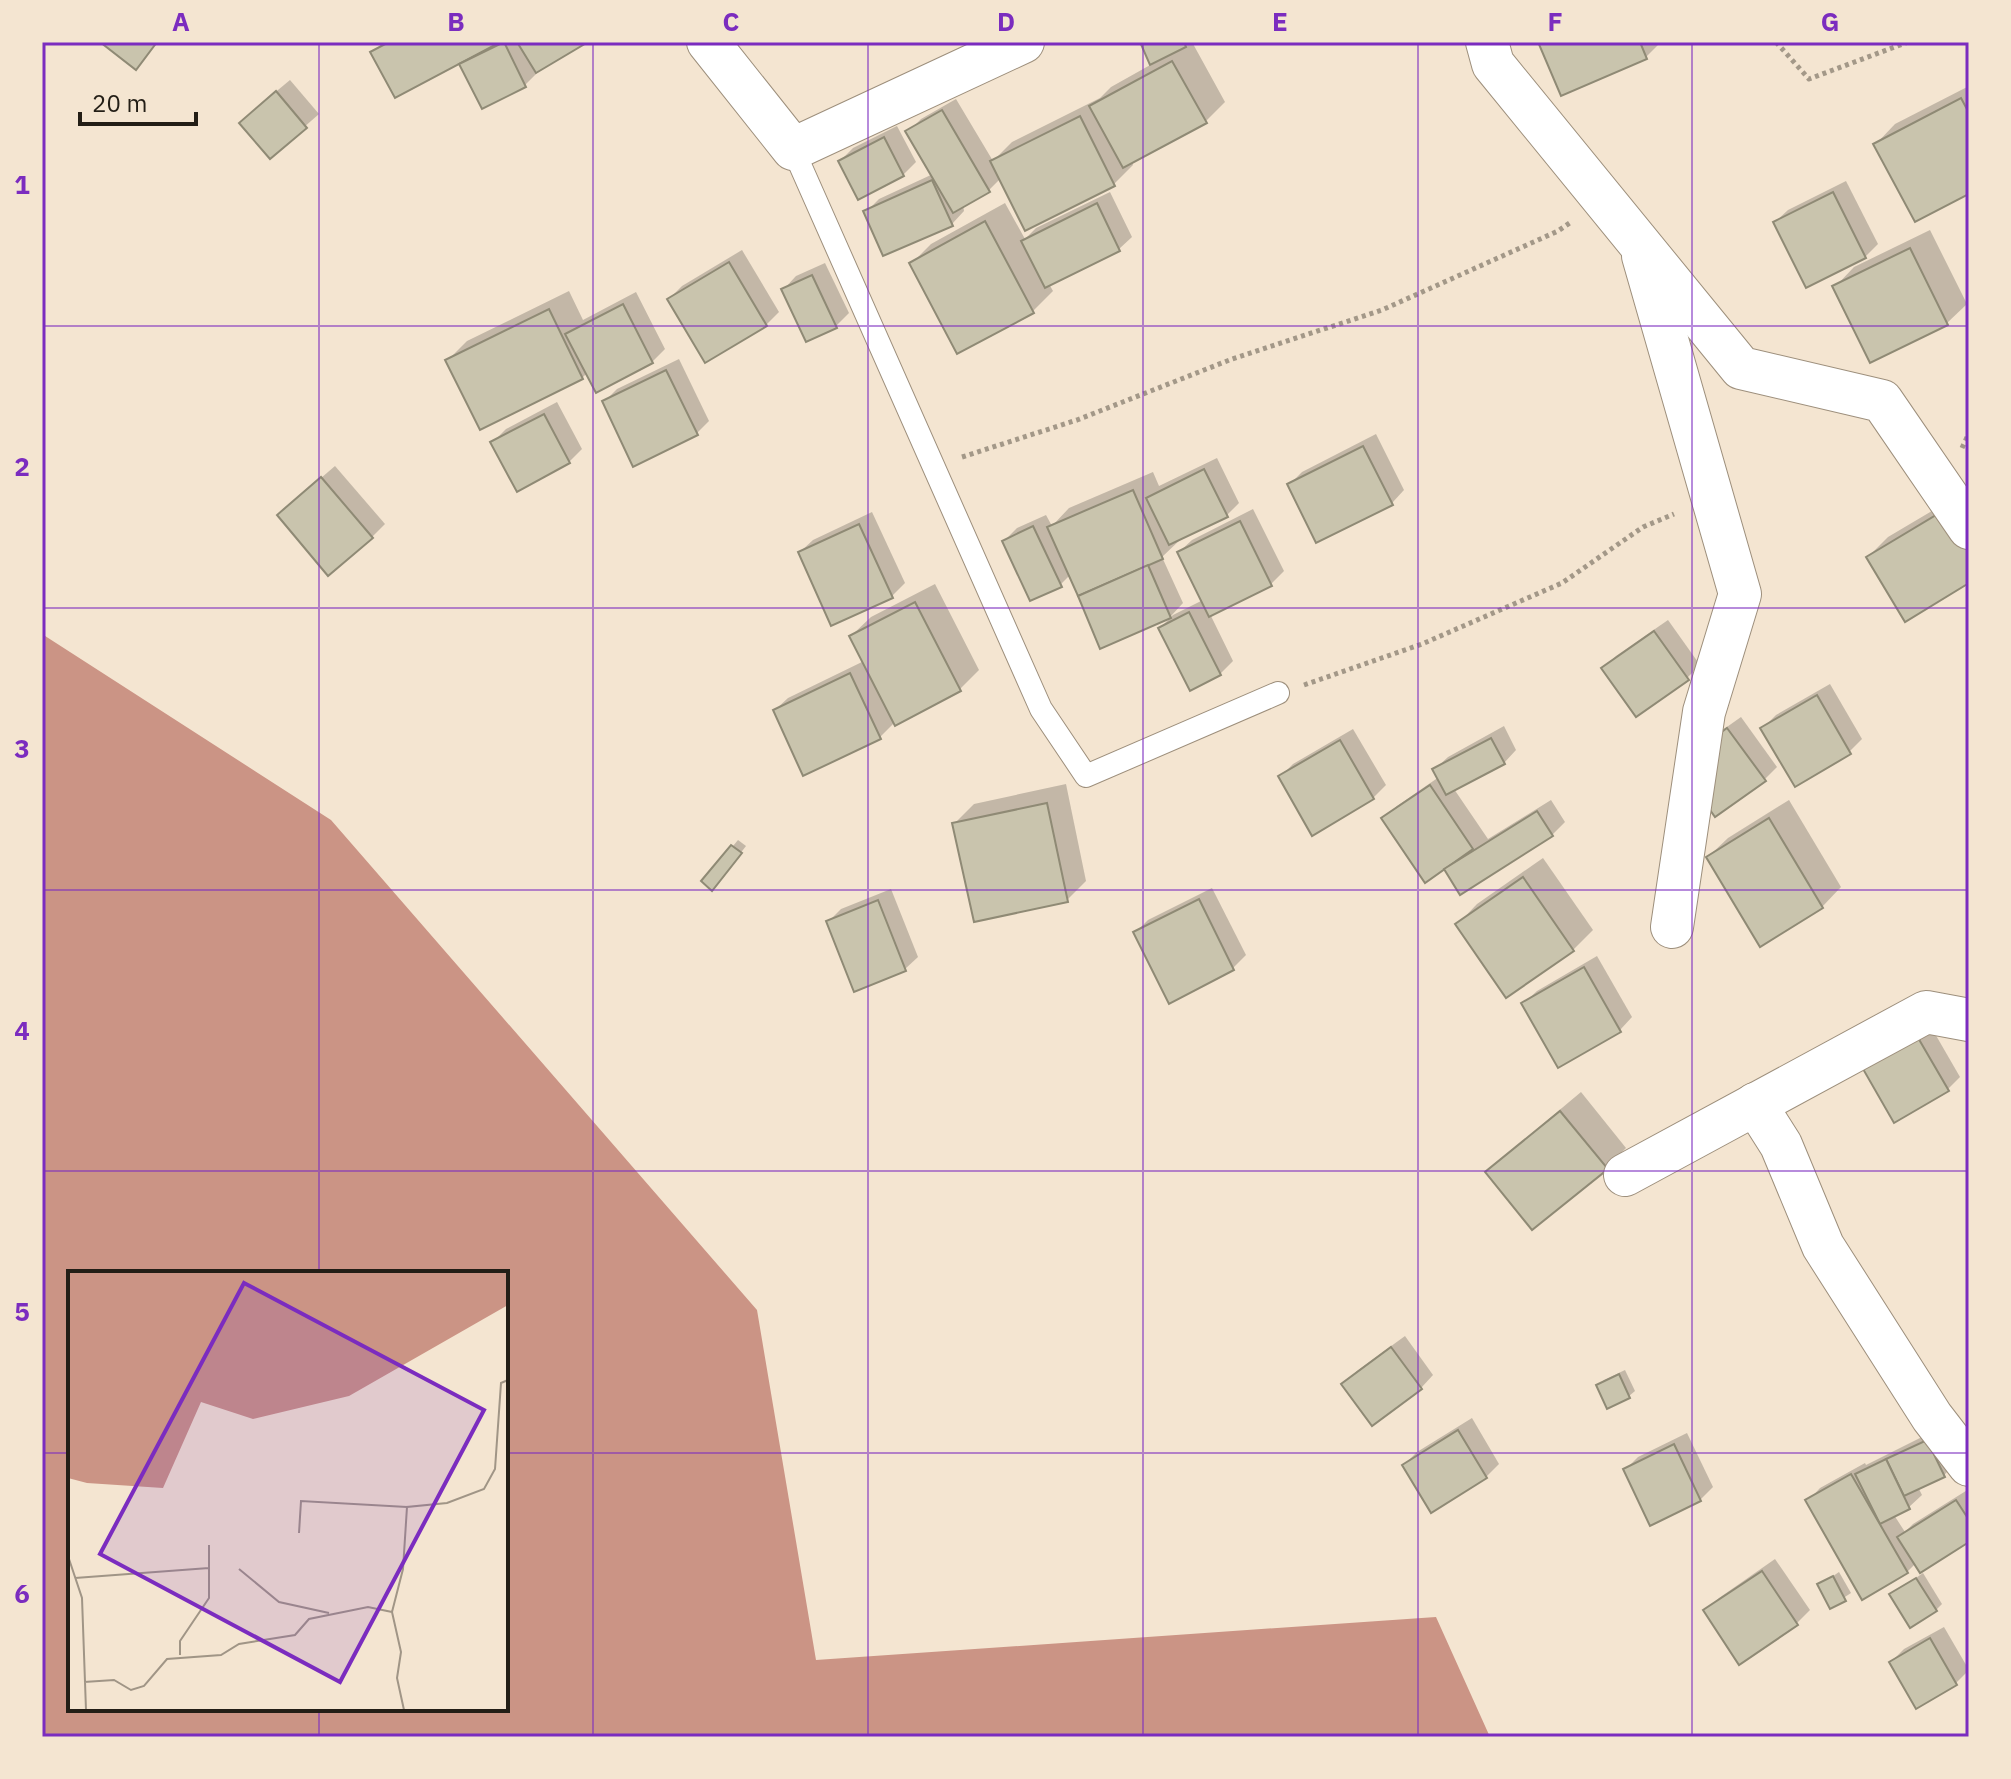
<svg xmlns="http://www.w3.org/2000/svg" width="2011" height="1779" viewBox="0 0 2011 1779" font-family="'IBM Plex Sans',sans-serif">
<rect width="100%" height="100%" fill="#f4e5d1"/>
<path fill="#cb9485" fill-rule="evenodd" d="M 42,634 L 331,820 L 757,1310 L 816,1660 L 1436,1617 L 1490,1737 L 42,1737 ZM 70,1273 L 506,1273 L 506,1709 L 70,1709 Z"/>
<g fill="#0003">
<polygon points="383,42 585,42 537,70 538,72 525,85 483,106 460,61 373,53"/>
<polygon points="1142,42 1192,42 1225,102 1206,121 1132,161 1133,165 1114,184 1001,178 989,190 963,205 964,211 952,224 866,212 879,199 933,174 908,132 921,119 956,99 993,161 1012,142 1100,98 1111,87 1152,64"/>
<polygon points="1540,42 1661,42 1646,57"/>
<polygon points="290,80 319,114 270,157 254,110"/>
<polygon points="1969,86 1969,192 1876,144 1895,124"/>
<polygon points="897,126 916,162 903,175 840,161 853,148"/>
<polygon points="1846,181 1878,244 1865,257 1775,222 1788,210"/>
<polygon points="1110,192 1132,237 1119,249 1049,284 1053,291 1033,311 958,351 911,264 931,244 1005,203 1025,239 1036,228"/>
<polygon points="1930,230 1967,304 1947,323 1835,287 1854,267"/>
<polygon points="742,250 779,312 766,325 669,299 682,286"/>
<polygon points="825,263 849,313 836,326 807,340 784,289 796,276"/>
<polygon points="569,291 583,320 636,292 665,349 652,362 588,372 582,378 448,360 467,341"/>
<polygon points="679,359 709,421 696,434 604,402 617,389"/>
<polygon points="557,402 582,449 569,462 493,442 506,429"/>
<polygon points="1376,434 1404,490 1392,503 1289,485 1302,472"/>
<polygon points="1217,458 1239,503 1226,516 1182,538 1162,557 1183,603 1171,616 1102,646 1070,575 1060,585 1004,541 1017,528 1046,515 1052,526 1069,508 1153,472 1159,486"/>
<polygon points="335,466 385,524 372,537 292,503"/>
<polygon points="1969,489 1969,581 1868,557 1888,537"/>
<polygon points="1253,509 1284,571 1271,584 1210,614 1233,661 1220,674 1160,628 1173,615 1203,600 1179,552 1192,540"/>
<polygon points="872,512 905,583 892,596 800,552 813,540"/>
<polygon points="935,584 979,670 959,690 895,722 880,737 775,710 788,698 864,661 851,636 871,617"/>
<polygon points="1668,620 1700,665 1687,678 1604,669 1616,656"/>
<polygon points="1830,684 1862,739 1849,752 1763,728 1776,715"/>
<polygon points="1741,717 1777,767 1764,780 1693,751"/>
<polygon points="1504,726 1516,750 1504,763 1454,789 1488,839 1551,800 1565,822 1552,835 1461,892 1444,867 1384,819 1397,806 1439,777 1435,769 1448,757"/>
<polygon points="1353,729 1386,785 1373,798 1280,777 1293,764"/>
<polygon points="1066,784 1086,881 1067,900 955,823 974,804"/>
<polygon points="1789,800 1841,887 1822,907 1708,857 1728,838"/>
<polygon points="738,840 746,846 718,882 704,881"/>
<polygon points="1543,858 1593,930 1573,950 1507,995 1458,924 1477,904"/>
<polygon points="1212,888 1246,955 1233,968 1169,1001 1135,933 1148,920"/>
<polygon points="891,889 918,957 905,969 828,922 841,909"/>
<polygon points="1597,956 1632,1017 1620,1030 1524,1003 1537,991"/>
<polygon points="1923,1013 1960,1077 1947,1090 1894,1120"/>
<polygon points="1581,1092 1626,1148 1607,1167 1488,1172 1508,1153"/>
<polygon points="1405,1336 1433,1375 1421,1388 1344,1384 1357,1371"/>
<polygon points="1625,1370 1635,1391 1629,1396 1598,1386 1604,1380"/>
<polygon points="1472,1418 1499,1464 1486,1477 1404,1465 1417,1452"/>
<polygon points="1940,1428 1957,1462 1944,1475 1918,1487 1922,1495 1909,1507 1894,1515 1905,1532 1913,1524 1969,1489 1969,1540 1916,1563 1907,1572 1808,1501 1820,1488 1865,1463 1866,1465"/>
<polygon points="1687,1433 1713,1487 1700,1500 1625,1470 1638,1457"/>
<polygon points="1775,1559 1810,1610 1797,1623 1740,1662 1706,1611 1719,1598"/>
<polygon points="1839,1572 1851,1593 1831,1606 1820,1585"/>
<polygon points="1923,1573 1942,1604 1936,1610 1892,1595"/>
<polygon points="1944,1627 1969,1670 1956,1683 1916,1707 1891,1662 1904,1649"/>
</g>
<g fill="#c9c4ad" stroke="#8f8a75" stroke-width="2">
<polygon points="100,42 157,42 136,70"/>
<polygon points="389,42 493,42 495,45 395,98 370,52"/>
<polygon points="504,42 526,87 482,109 459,64"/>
<polygon points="517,42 588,42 536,73"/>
<polygon points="1140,42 1184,42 1186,47 1150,65"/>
<polygon points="1538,42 1640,42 1647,59 1561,96"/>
<polygon points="1172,61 1207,123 1123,168 1089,106"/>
<polygon points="276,91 307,128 270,159 239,123"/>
<polygon points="1961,98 1969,113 1969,194 1915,222 1873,144"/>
<polygon points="942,110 990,192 953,213 905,131"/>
<polygon points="1080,116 1115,186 1025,231 990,161"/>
<polygon points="884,137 904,176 858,200 838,161"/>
<polygon points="932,180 953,226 883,256 863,211"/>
<polygon points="1833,192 1866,258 1806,288 1773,222"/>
<polygon points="1097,203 1120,251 1045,288 1021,241"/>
<polygon points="985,221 1034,313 957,354 909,263"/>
<polygon points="1910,248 1948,325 1870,363 1832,286"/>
<polygon points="729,262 767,326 705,363 667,299"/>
<polygon points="812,275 837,328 806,342 781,289"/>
<polygon points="623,304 653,363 596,393 565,334"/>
<polygon points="549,309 583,379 480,430 445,360"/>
<polygon points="666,370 698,435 633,467 602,401"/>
<polygon points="544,414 570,463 517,492 490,442"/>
<polygon points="1363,446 1393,505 1316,543 1287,484"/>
<polygon points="1204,469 1228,517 1169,545 1146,498"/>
<polygon points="321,477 373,538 328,576 277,515"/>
<polygon points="1133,490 1163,559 1078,596 1047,527"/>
<polygon points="1951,506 1969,536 1969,583 1905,622 1866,557"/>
<polygon points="1240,521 1272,586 1209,617 1177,552"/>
<polygon points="859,524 893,598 831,626 798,552"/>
<polygon points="1033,526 1062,587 1030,601 1002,541"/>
<polygon points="1148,565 1171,618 1100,649 1078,596"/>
<polygon points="915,602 961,691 895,726 849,636"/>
<polygon points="1189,612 1221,675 1190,691 1158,628"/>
<polygon points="1654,631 1689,680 1636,717 1601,668"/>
<polygon points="850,673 881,739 803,776 773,710"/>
<polygon points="1817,695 1851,754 1795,787 1760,728"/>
<polygon points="1727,728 1766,781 1715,817 1678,764"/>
<polygon points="1491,738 1505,764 1446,795 1432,769"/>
<polygon points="1340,740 1374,799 1312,836 1278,776"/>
<polygon points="1430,785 1473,849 1425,883 1381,818"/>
<polygon points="1047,803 1068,902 974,922 952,823"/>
<polygon points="1537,811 1553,836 1460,895 1444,869"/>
<polygon points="1769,818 1823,908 1760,947 1706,857"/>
<polygon points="731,845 742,853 712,891 701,881"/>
<polygon points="1523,877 1574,951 1506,998 1455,924"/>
<polygon points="1199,899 1234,970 1169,1004 1133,932"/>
<polygon points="878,900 906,971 854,992 826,921"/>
<polygon points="1584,967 1621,1032 1558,1068 1521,1003"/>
<polygon points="1910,1024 1949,1091 1894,1123 1855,1055"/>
<polygon points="1560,1111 1608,1169 1532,1230 1485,1172"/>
<polygon points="1391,1347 1422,1389 1372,1426 1341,1384"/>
<polygon points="1619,1374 1630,1398 1607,1409 1596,1385"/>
<polygon points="1458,1430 1487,1478 1431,1513 1402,1465"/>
<polygon points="1927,1440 1945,1477 1904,1496 1886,1459"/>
<polygon points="1674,1444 1701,1501 1650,1526 1623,1469"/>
<polygon points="1886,1459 1910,1509 1880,1524 1855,1474"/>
<polygon points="1851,1474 1908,1573 1862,1600 1805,1500"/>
<polygon points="1956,1500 1969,1520 1969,1542 1920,1573 1897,1537"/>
<polygon points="1762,1571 1798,1625 1739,1665 1703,1610"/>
<polygon points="1833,1576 1846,1601 1830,1609 1817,1584"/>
<polygon points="1916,1578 1937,1611 1910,1628 1889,1594"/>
<polygon points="1930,1638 1957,1685 1916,1709 1889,1662"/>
</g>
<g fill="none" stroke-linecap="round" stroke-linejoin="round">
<g stroke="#9d8f7c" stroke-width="24">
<polyline id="service" points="793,149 1041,709 1086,776 1278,693"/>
</g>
<g stroke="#9d8f7c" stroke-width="44">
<g id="minor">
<polyline points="708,42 793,149 1023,42"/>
<polyline points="1487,42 1493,64 1741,368 1882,401 1969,528"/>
<polyline points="1643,256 1740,594 1704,712 1672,927"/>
<polyline points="1755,1104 1781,1145 1823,1246 1932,1417 1969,1465"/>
<polyline points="1625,1175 1926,1012 1969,1020"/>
</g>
</g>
<g stroke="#a39888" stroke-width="5" stroke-dasharray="4 4" stroke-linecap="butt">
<polyline points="1776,42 1809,79 1908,42"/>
<polyline points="1962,448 1969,433"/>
<polyline points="962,457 1077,420 1232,359 1382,310 1558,231 1571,222"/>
<polyline points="1304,685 1422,644 1562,583 1643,527 1674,514"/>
</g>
<use href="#service" stroke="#fff" stroke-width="22"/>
<use href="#minor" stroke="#fff" stroke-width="42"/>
</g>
<path fill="none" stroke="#7b2cbf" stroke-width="2" stroke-opacity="0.55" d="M 319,42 L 319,1273M 593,42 L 593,1737M 868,42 L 868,1737M 1143,42 L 1143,1737M 1418,42 L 1418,1737M 1692,42 L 1692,1737M 42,326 L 1969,326M 42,608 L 1969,608M 42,890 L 1969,890M 42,1171 L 1969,1171M 42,1453 L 70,1453M 506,1453 L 1969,1453M 319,1709 L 319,1737"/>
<g transform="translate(68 1271)">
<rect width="440" height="440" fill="#f4e5d1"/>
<path d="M 0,1 L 440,1 L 440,34 L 281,125 L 185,148 L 133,131 L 95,217 L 19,212 L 0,207 Z" fill="#cb9485"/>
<path fill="none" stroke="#a09586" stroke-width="2" d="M 231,262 L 233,230 L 339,236M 0,285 L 14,327 L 18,439M 171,298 L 211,331 L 261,342M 7,307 L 141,297M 112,384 L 112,370 L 141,327 L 141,274M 16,411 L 46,409 L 63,419 L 76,415 L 99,388 L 153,384 L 171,373 L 227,364 L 241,348 L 300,336 L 324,341M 336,439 L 329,407 L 333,381 L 324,341 L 335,298 L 339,236 L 379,232 L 416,218 L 427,198 L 433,112 L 440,109"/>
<path fill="#7b2cbf" fill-opacity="0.15" stroke="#7b2cbf" stroke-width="4" d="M 176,12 L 416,139 L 272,411 L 32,283 Z"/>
<rect width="440" height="440" fill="none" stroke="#231e16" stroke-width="4"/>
</g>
<rect width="2011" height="1779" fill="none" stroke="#f4e5d1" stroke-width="88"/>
<path d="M80 112v12h116v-12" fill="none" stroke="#231e16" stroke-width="4"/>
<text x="92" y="112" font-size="24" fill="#231e16" stroke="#f4e5d1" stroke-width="6" paint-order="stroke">20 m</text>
<rect x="44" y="44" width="1923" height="1691" fill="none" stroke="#7b2cbf" stroke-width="3"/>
<g font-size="26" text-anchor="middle" font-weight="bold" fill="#7b2cbf">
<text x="181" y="31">A</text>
<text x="456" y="31">B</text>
<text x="731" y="31">C</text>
<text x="1006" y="31">D</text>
<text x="1280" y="31">E</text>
<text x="1555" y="31">F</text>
<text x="1830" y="31">G</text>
<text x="22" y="194">1</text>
<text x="22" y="476">2</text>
<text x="22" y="758">3</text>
<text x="22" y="1040">4</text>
<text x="22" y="1321">5</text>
<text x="22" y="1603">6</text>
</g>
</svg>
